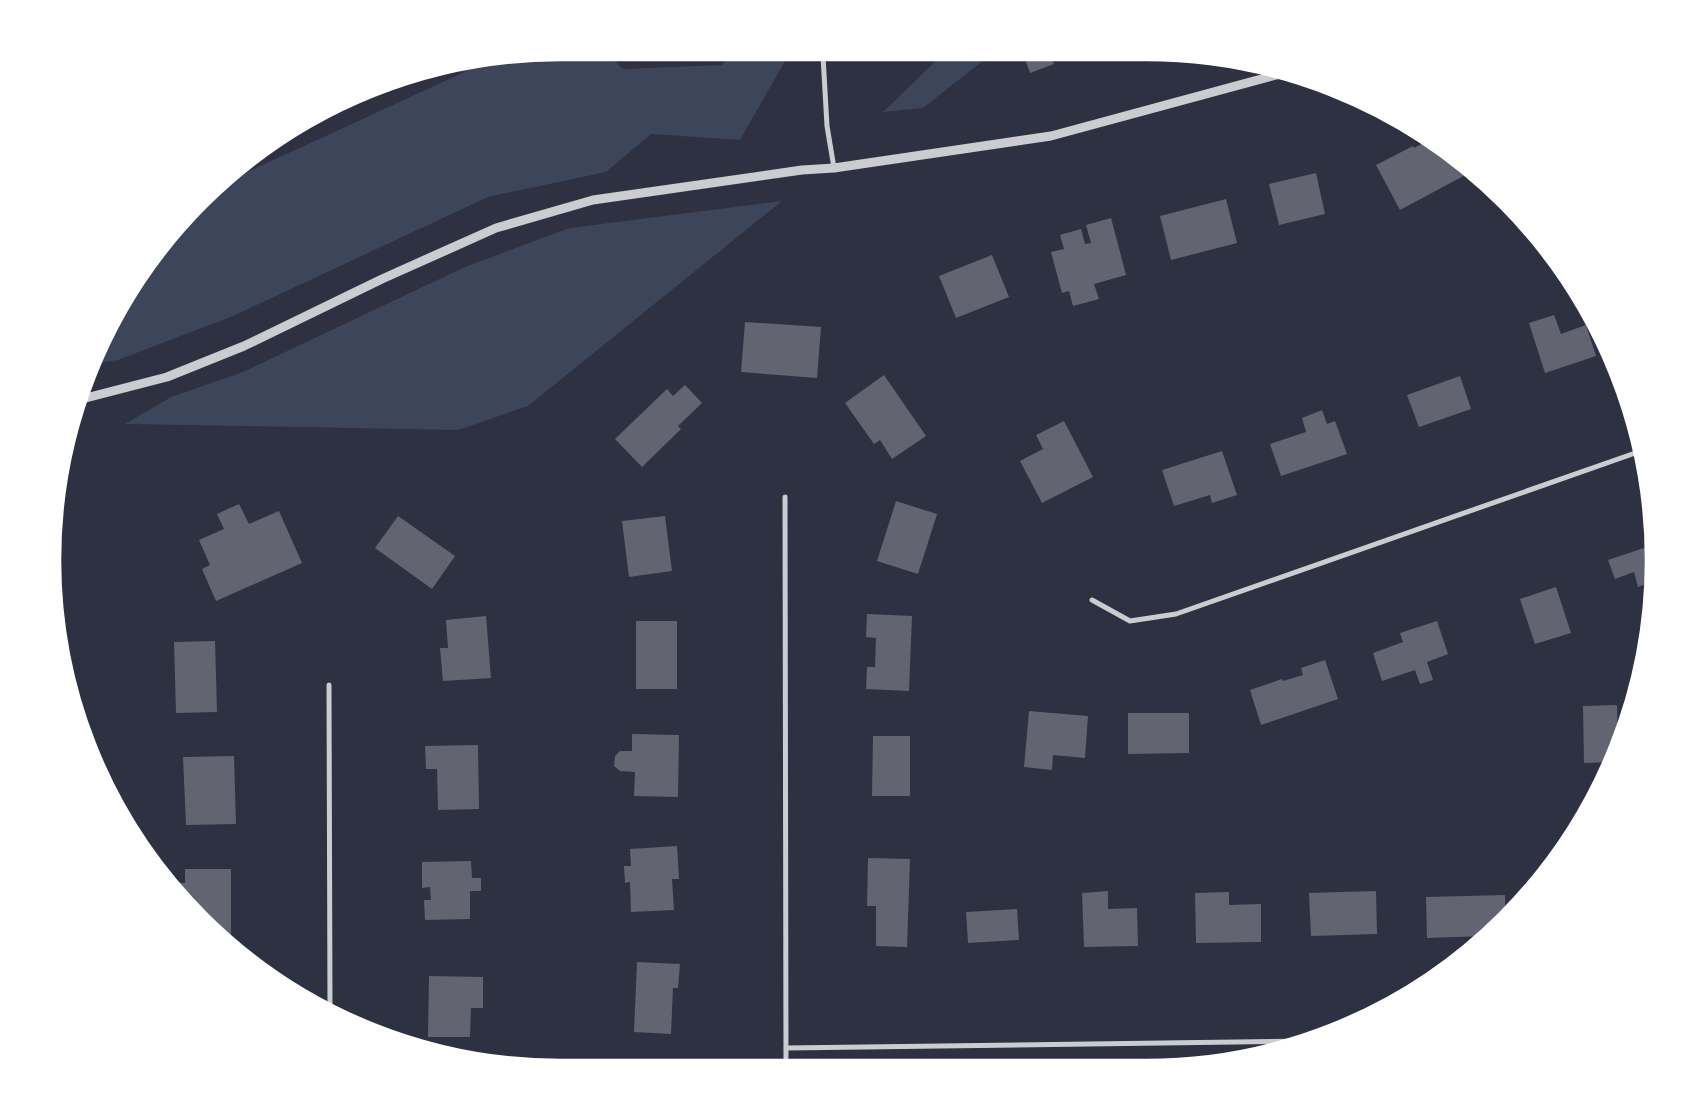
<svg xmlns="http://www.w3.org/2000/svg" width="1706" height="1120" viewBox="0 0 1706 1120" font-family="'Open Sans',sans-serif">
<rect width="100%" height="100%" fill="#2d3142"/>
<g fill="#3c4559">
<polygon points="499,56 610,56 623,69 722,65 729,56 788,56 740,140 651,134 606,172 488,197 233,316 118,360 93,364 119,306 157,250 200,200 219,185"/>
<polygon points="941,56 989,56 923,108 883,112"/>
<polygon points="782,201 528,406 458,430 125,424 171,397 243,372 467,266 570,228"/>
</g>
<g fill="#626471">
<polygon points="1024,56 1051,56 1054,64 1030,73"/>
<polygon points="1429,140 1465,166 1469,173 1400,210 1376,165 1413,146 1414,148"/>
<polygon points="1316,173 1325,214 1279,225 1269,184"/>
<polygon points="1226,199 1237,243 1171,260 1160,216"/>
<polygon points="1111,218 1126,275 1094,284 1099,299 1073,306 1069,291 1062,293 1051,252 1064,249 1060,235 1081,229 1085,244 1091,243 1086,225"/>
<polygon points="992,255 1009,297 956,318 939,276"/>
<polygon points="1554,315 1561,334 1586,325 1596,356 1545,373 1529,323"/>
<polygon points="745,322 821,327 817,378 741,372"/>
<polygon points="884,375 926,436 892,459 880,440 874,444 845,403"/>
<polygon points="1460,376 1471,409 1419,427 1407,395"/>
<polygon points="685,385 702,403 678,426 681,429 642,467 615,439 667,389 673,396"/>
<polygon points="1322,410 1327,424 1335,421 1347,454 1281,476 1270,444 1306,432 1302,418"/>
<polygon points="1064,421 1093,477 1042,503 1020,461 1043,449 1036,435"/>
<polygon points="1222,451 1237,495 1212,503 1210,495 1174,506 1162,470"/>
<polygon points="896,501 937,514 918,574 877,561"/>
<polygon points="239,504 249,524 279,511 302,563 216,601 202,569 210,565 199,540 224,529 217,514"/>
<polygon points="398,516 455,556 432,589 375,548"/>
<polygon points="665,516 672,571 629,577 622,521"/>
<polygon points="1653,545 1652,582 1638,587 1634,572 1615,579 1608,560"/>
<polygon points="1556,587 1571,633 1535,644 1520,599"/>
<polygon points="867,614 912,616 909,691 866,689 867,667 875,667 876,638 866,637"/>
<polygon points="486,616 491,678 443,681 440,648 448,648 446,620"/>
<rect x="636" y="621" width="41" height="68"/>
<polygon points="1437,621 1448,654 1427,662 1433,680 1420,684 1415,670 1382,681 1373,653 1403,642 1400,633"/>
<polygon points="215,641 217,712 176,713 174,642"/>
<polygon points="1325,660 1338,699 1261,725 1250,690 1282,679 1283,681 1303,675 1301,668"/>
<polygon points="1617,705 1618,745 1610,762 1584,763 1583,706"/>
<polygon points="1029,711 1088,716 1085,758 1053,755 1052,770 1024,767"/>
<polygon points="1128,713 1189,713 1189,753 1128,754"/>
<polygon points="632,734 679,735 678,797 634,796 635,772 620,771 614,766 615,756 620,751 632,751"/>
<polygon points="873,736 910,736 910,796 872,796"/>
<polygon points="478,745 479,809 438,810 437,769 426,769 425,746"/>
<polygon points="234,756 236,824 186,825 183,757"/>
<polygon points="677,846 679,879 672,879 674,910 631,912 630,882 625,883 624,866 631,866 630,849"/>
<polygon points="868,858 910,859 907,947 876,946 876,906 867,906"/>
<polygon points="471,861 472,878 481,878 481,891 470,891 470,919 425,920 424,900 431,900 430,887 422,888 422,862"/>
<polygon points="185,869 231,869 231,944 225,943 177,895 171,887 171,883 185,883"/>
<polygon points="1108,891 1108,909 1137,908 1138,946 1084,947 1082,893"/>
<polygon points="1376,891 1377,934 1311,936 1309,893"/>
<polygon points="1229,892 1229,905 1261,904 1261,942 1196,943 1195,893"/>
<polygon points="1505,895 1505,917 1485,936 1427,938 1426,897"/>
<polygon points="1017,909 1019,940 968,943 966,912"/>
<polygon points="637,962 680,964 678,988 673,988 671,1034 634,1032"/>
<polygon points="429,976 483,977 483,1008 471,1008 470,1037 428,1037"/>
</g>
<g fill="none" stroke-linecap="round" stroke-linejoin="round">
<g stroke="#caccd0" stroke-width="5">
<polyline points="823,56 827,126 834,168"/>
<polyline points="785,497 786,1066"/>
<polyline points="1092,600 1130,621 1176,614 1641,451"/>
<polyline points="329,685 330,1011"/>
<polyline points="786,1048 1306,1041"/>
</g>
<polyline stroke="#caccd0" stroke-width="9" points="78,400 167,377 244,346 382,279 496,228 593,200 802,170 834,168 1051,136 1280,74"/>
</g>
<path d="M0 0H1706V1120H0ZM560 60H1146A500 500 0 0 1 1646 560V560A500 500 0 0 1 1146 1060H560A500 500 0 0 1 60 560V560A500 500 0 0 1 560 60Z" fill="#fff" fill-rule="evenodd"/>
<path fill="none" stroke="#fff" stroke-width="2.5" d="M560 60H1146A500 500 0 0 1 1646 560V560A500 500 0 0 1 1146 1060H560A500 500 0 0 1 60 560V560A500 500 0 0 1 560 60Z"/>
</svg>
